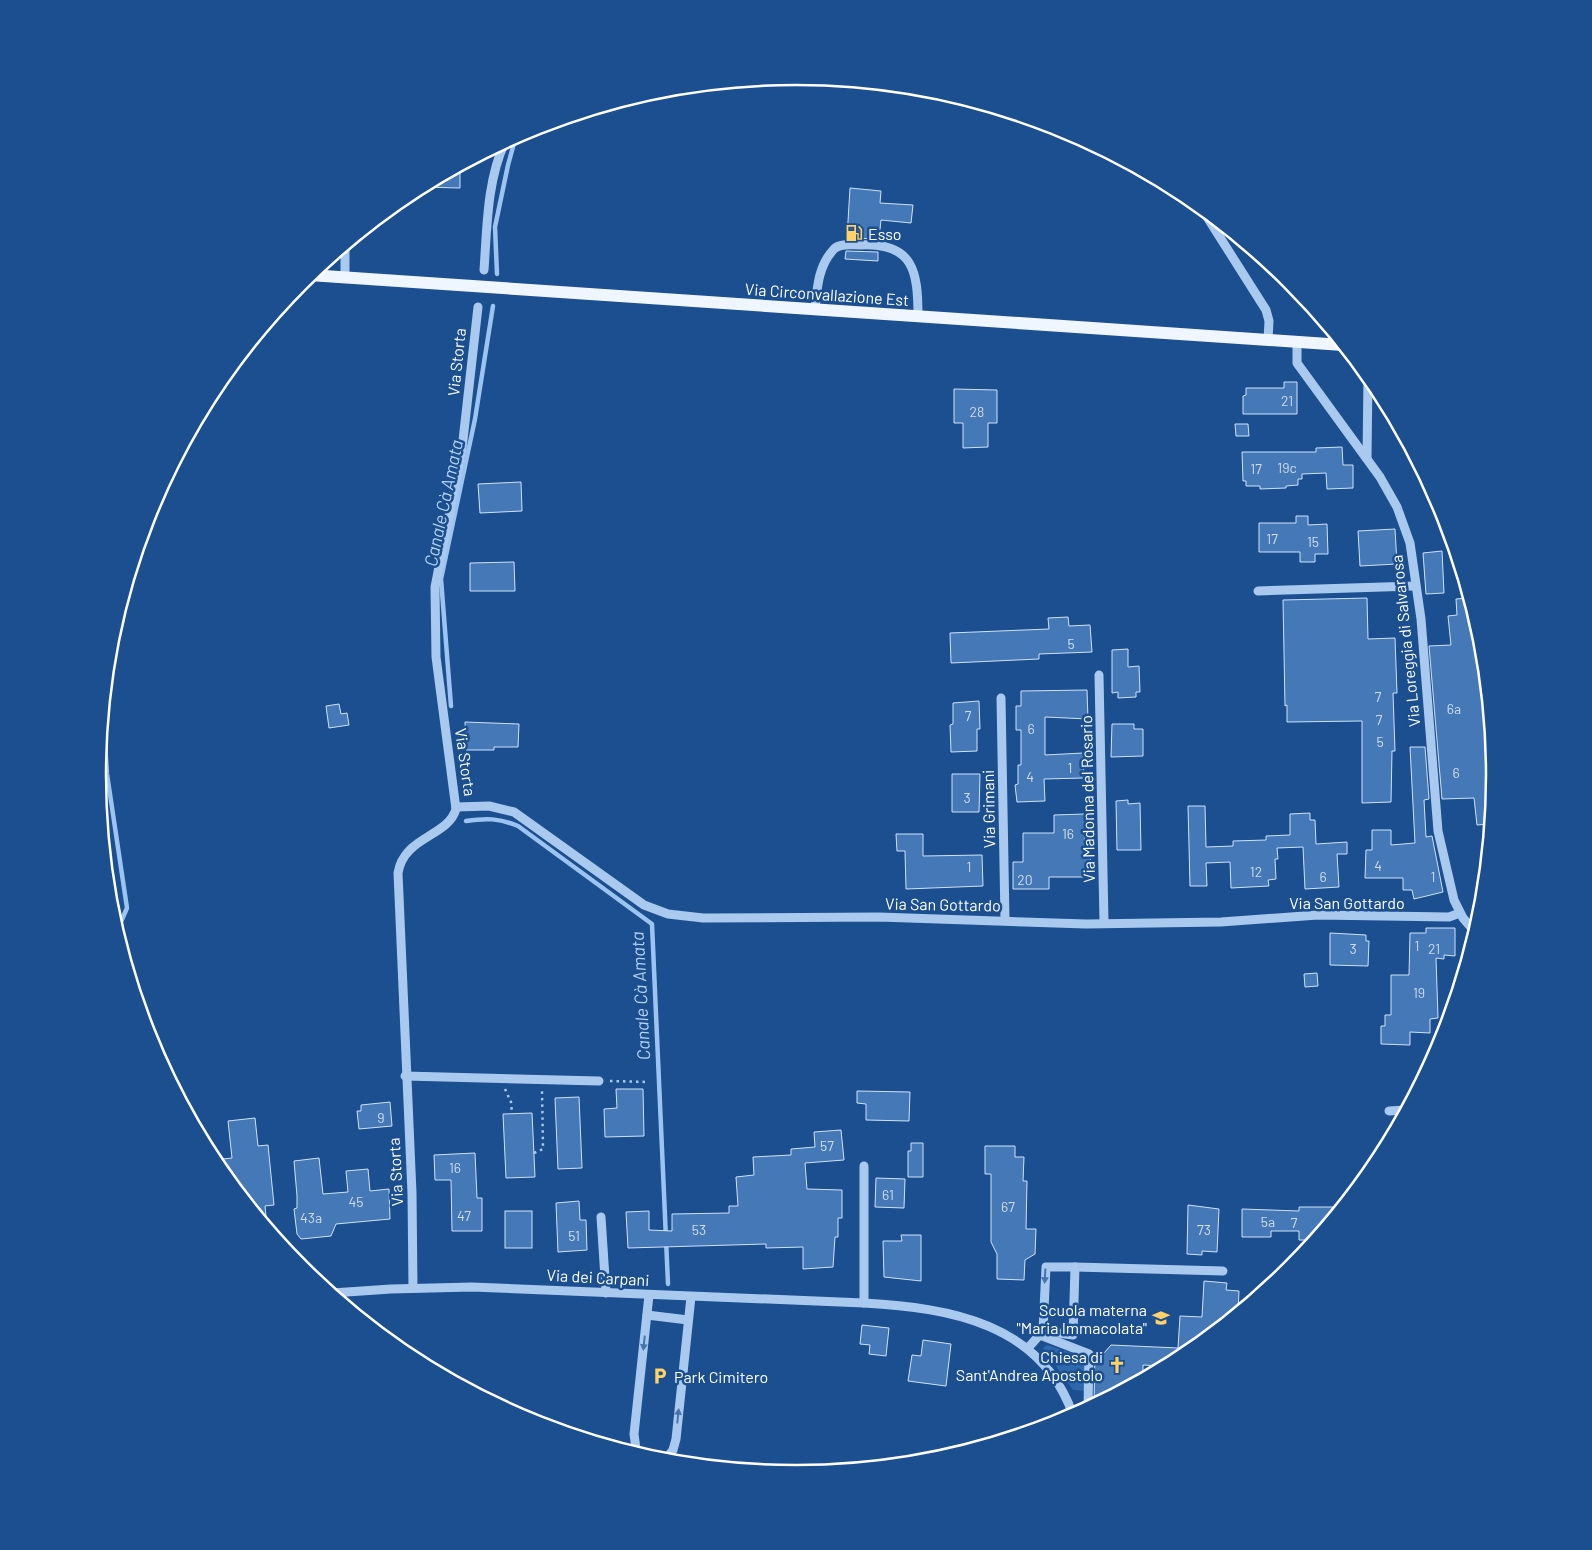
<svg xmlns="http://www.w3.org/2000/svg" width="1592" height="1550" viewBox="0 0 1592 1550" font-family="Barlow,sans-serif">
<rect width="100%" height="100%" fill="#1b4f8f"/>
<polygon fill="#2e69ad" points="1047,1345 1087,1358 1085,1391 1073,1390 1043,1348"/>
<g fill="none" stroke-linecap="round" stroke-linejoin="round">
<g stroke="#9cc4f0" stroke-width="4.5">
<polyline points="497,274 495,227 508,165 516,136"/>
<polyline points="451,706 441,579 475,419 493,306"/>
<polyline points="103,713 107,774 127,908 120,924 115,925"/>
<path d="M 466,821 C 486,818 499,818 518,826 L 652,924 L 668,1284"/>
</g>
</g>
<g fill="#4478b7" stroke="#cfe3fa">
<polygon points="460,166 460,188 420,187"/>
<polygon points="850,188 881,191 880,203 913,205 911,223 881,220 879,239 847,238"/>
<polygon points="846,251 878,252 878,261 845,259"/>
<polygon points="1284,382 1297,382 1297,414 1243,414 1243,396 1246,395 1246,388 1284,388"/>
<polygon points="954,389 997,390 997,423 988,423 988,447 963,448 963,423 954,423"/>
<polygon points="1235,424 1248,424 1249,436 1236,436"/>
<polygon points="1342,447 1343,465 1353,465 1353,488 1327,489 1326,473 1302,474 1302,479 1298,479 1298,485 1286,486 1286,488 1260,489 1260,486 1246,486 1246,481 1243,481 1242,452 1316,452 1316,448"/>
<polygon points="521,482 522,511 480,513 478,484"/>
<polygon points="1296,516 1308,516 1308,525 1327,524 1328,554 1315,554 1315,562 1300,562 1300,552 1259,552 1259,523 1296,523"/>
<polygon points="1395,529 1397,564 1360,566 1358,531"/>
<polygon points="1442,551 1444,593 1426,594 1423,553"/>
<polygon points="514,562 515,591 470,591 470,563"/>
<polygon points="1367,598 1368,639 1395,638 1397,693 1393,693 1395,751 1392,751 1391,802 1362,803 1362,721 1287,722 1287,705 1285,706 1283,600"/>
<polygon points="1469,598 1481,639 1495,775 1490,824 1477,825 1474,798 1442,799 1429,646 1451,645 1448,616 1457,615 1456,599"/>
<polygon points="1068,617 1069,626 1090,625 1092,652 1039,654 1039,659 951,663 950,633 1049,629 1048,618"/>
<polygon points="1128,649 1128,667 1139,666 1140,692 1136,692 1136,697 1118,698 1118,692 1112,693 1112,650"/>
<polygon points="1087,690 1088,719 1045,717 1045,755 1083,753 1084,778 1044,779 1045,801 1017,802 1015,785 1018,784 1018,765 1021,765 1021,730 1016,730 1016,706 1021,706 1021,691"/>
<polygon points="979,701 980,729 977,729 977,751 951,752 950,725 953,724 953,703"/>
<polygon points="339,704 341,714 347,713 349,725 329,728 326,706"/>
<polygon points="465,722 519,724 518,747 494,747 494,750 466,750"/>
<polygon points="1112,724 1134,724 1134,729 1143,729 1143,756 1111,757"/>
<polygon points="1410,747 1425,747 1429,799 1424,800 1426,837 1432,836 1443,892 1414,899 1412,890 1403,890 1403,878 1365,878 1366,850 1372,850 1372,830 1391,830 1391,845 1415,843"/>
<polygon points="952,774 980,774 979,812 952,812"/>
<polygon points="1128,800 1128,804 1140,803 1141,850 1117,850 1116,801"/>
<polygon points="1188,806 1205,806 1206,847 1233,846 1233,841 1266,840 1266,836 1290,835 1290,814 1310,813 1310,820 1315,820 1316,844 1347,842 1347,854 1337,854 1339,887 1305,889 1303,847 1277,848 1278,859 1275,859 1276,879 1268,880 1269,886 1231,888 1230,862 1206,863 1207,886 1190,886"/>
<polygon points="1085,814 1085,845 1090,845 1091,877 1049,877 1049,889 1013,889 1013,862 1023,862 1023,833 1054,833 1054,815"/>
<polygon points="896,834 923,834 923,856 982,855 983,886 906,889 905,851 897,851"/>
<polygon points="1426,928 1455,928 1455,956 1444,955 1444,959 1436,958 1438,1018 1430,1019 1430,1033 1410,1032 1410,1045 1381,1044 1381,1026 1385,1026 1385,1015 1391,1015 1391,975 1409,975 1410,933 1426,933"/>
<polygon points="1330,933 1366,935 1366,941 1369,941 1368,966 1330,965"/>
<polygon points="1317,973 1318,986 1305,987 1304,974"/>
<polygon points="616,1089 643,1089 644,1136 605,1137 604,1109 617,1108"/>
<polygon points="857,1091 910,1092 909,1121 866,1120 866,1104 857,1103"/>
<polygon points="579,1097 582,1168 558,1169 555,1098"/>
<polygon points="390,1102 392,1126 359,1129 357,1111 361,1111 361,1105"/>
<polygon points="532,1113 535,1177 506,1178 503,1114"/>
<polygon points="255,1118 258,1146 268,1145 274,1205 265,1206 267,1226 213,1160 232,1158 228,1121"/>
<polygon points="841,1130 844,1160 805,1163 807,1189 842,1190 842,1218 838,1218 838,1237 835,1237 833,1267 803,1269 803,1247 766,1248 766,1244 628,1248 626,1212 649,1211 649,1230 672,1231 672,1214 729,1213 729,1206 738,1206 736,1177 754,1175 753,1157 791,1155 791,1149 815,1147 814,1132"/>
<polygon points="911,1143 923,1143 923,1177 908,1177 908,1151 911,1151"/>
<polygon points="985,1146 1015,1146 1015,1157 1024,1157 1023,1181 1027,1181 1026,1229 1036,1229 1035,1254 1025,1260 1024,1280 997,1279 997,1254 991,1242 991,1174 985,1174"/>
<polygon points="475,1153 477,1198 482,1198 482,1231 452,1231 451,1180 435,1180 434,1155"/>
<polygon points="319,1158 323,1194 348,1192 346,1171 368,1169 370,1191 389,1189 390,1219 336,1224 331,1236 301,1239 297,1234 294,1209 297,1208 297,1196 294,1161"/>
<polygon points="876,1178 905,1179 904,1208 875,1207"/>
<polygon points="579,1201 580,1220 586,1220 587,1250 558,1252 556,1203"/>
<polygon points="1188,1205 1219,1209 1217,1252 1202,1251 1202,1255 1187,1254"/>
<polygon points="1299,1207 1341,1207 1314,1240 1299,1240 1299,1231 1271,1231 1271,1237 1242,1237 1242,1209 1299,1211"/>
<rect x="505" y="1211" width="27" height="37"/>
<polygon points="901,1235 921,1235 921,1281 884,1277 883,1241 902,1241"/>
<polygon points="1204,1281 1227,1283 1226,1290 1239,1291 1238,1312 1184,1356 1165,1366 1143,1365 1143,1378 1094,1404 1095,1352 1104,1353 1111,1345 1178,1348 1180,1316 1202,1317"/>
<polygon points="862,1325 889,1328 886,1356 869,1354 870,1345 860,1344"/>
<polygon points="923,1340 951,1344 946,1386 908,1381 912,1355 921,1356"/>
</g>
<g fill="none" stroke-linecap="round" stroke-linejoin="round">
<g stroke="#a9c9ee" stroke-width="2.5" stroke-dasharray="2.5 4" stroke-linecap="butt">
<polyline points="610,1081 648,1082"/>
<polyline points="505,1089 511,1102 512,1113"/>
<polyline points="534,1153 543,1149 542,1091"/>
</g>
<g stroke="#a9c9ee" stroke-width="9">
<polyline points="490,150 501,151"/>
<polyline points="1202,209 1266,310 1269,321 1268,340"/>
<path d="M 484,270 C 487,228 487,180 505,142"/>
<polyline points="345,278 345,245"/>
<path d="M 815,310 C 817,288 818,266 834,249 C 840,243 852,245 860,245 C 914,242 918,272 918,317"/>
<polyline points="1297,342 1297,363 1380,477 1397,507 1410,543 1421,619 1438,831 1454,900 1463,918 1475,932"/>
<polyline points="1367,458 1368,376"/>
<polyline points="1258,591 1415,586"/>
<polyline points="1099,675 1104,922"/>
<polyline points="1001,698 1005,920"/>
<polyline points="456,807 489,806 514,812 644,905 668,914 703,918 879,917 1086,924 1221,922 1318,915 1449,917 1460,913"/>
<polyline points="405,1076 599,1081"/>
<polyline points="1389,1111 1405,1110"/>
<polyline points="601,1217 606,1293"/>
<polyline points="1075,1267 1223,1271"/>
<path d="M 413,1288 L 412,1193 L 398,873 C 404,836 448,837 456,809 L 436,657 L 435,587 L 462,449 L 478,307"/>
<path d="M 332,1293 L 391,1289 L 472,1287 L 864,1303 C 950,1308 1041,1323 1073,1415"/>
<polyline points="864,1303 864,1166"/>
<polyline points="647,1315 688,1320"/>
<polyline points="1040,1335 1089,1354 1088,1407"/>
<polyline points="1028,1348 1043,1331 1046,1267 1075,1267 1073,1335 1043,1331"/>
<polyline points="638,1454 636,1449 634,1434 649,1295"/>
<polyline points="664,1461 673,1450 676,1439 691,1297"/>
</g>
<polyline stroke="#f0f6ff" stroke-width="12" points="309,275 1343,345"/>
</g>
<defs><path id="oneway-solid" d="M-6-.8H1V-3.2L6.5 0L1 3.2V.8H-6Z" transform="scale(1.25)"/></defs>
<g fill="#4674ac">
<use href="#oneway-solid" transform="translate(1045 1276) rotate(93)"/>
<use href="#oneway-solid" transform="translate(644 1343) rotate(96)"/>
<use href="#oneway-solid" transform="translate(678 1416) rotate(-84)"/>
</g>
<defs>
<g id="fuel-bare" transform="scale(1.35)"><path d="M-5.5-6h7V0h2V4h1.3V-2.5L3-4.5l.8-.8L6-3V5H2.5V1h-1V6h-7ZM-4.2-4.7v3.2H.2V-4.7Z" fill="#ffd166" stroke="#1b4f8f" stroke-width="2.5" paint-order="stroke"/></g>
<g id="school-bare" transform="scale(1.35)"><path d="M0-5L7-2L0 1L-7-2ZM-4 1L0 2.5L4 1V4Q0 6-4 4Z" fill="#ffd166" stroke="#1b4f8f" stroke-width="2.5" paint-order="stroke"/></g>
<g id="church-bare" transform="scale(1.35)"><path d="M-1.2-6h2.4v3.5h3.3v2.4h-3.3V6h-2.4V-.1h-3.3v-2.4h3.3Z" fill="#ffd166" stroke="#1b4f8f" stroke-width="2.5" paint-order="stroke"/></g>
<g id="parking-bare" transform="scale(1.35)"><path d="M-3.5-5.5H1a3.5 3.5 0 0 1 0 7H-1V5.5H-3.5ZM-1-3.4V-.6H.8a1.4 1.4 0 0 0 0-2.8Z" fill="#ffd166" stroke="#1b4f8f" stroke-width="2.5" paint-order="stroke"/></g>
</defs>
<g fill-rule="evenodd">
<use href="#fuel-bare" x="854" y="233"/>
<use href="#school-bare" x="1161" y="1318"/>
<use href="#church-bare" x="1117" y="1365"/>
<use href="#parking-bare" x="660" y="1376"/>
</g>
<g text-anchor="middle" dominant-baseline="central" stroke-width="5" stroke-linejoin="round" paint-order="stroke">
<g font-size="14" fill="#d0dded">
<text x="1287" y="400">21</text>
<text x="977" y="411">28</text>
<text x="1287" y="467">19c</text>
<text x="1256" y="468">17</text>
<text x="1272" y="538">17</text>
<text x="1313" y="541">15</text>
<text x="1071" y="643">5</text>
<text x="1378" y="696">7</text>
<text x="1454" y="708">6a</text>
<text x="968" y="715">7</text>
<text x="1379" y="719">7</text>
<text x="1031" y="728">6</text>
<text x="1380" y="741">5</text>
<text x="1070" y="767">1</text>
<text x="1456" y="772">6</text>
<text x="1030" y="776">4</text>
<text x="967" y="797">3</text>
<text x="1068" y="833">16</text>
<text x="1378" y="865">4</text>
<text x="969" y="866">1</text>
<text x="1256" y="871">12</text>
<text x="1323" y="876">6</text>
<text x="1433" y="876">1</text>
<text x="1025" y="879">20</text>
<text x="1417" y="945">1</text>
<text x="1353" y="948">3</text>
<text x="1434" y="948">21</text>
<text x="1419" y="992">19</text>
<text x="381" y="1117">9</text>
<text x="827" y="1145">57</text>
<text x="455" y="1167">16</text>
<text x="888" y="1194">61</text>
<text x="356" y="1201">45</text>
<text x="1008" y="1206">67</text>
<text x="464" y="1215">47</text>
<text x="311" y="1217">43a</text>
<text x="1268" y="1221">5a</text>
<text x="1294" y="1222">7</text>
<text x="699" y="1229">53</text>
<text x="1204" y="1229">73</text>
<text x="574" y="1235">51</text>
</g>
<g font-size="16" fill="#fff" stroke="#1b4f8f" text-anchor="start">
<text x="868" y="233">Esso</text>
<text x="1147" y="1309" text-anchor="end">Scuola materna<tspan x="1147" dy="18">"Maria Immacolata"</tspan></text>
<text x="1103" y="1356" text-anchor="end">Chiesa di<tspan x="1103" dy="18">Sant'Andrea Apostolo</tspan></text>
<text x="674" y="1376">Park Cimitero</text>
</g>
<g font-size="16" fill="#fff" stroke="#1b4f8f">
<text transform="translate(827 294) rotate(4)">Via Circonvallazione Est</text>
<text transform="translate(456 362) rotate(-84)">Via Storta</text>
<text transform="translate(1405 641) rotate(-96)">Via Loreggia di Salvarosa</text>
<text transform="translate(466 762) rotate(82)">Via Storta</text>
<text transform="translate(1087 799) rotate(-91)">Via Madonna del Rosario</text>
<text transform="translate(988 809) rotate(-91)">Via Grimani</text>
<text x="1347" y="902">Via San Gottardo</text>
<text transform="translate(943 904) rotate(1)">Via San Gottardo</text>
<text transform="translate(395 1172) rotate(-93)">Via Storta</text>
<text transform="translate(598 1277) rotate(3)">Via dei Carpani</text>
</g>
<g font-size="18" font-style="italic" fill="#b5d3f5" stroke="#1b4f8f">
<text transform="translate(443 503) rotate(-78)">Canale Cà Amata</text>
<text transform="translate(640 996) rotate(-93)">Canale Cà Amata</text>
</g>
</g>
<path d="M0 0H1592V1550H0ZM106 775a690 690 0 1 1 1380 0a690 690 0 1 1-1380 0Z" fill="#1b4f8f" fill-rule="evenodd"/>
<path fill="none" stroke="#fff" stroke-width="2.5" d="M106 775a690 690 0 1 1 1380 0a690 690 0 1 1-1380 0Z"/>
</svg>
